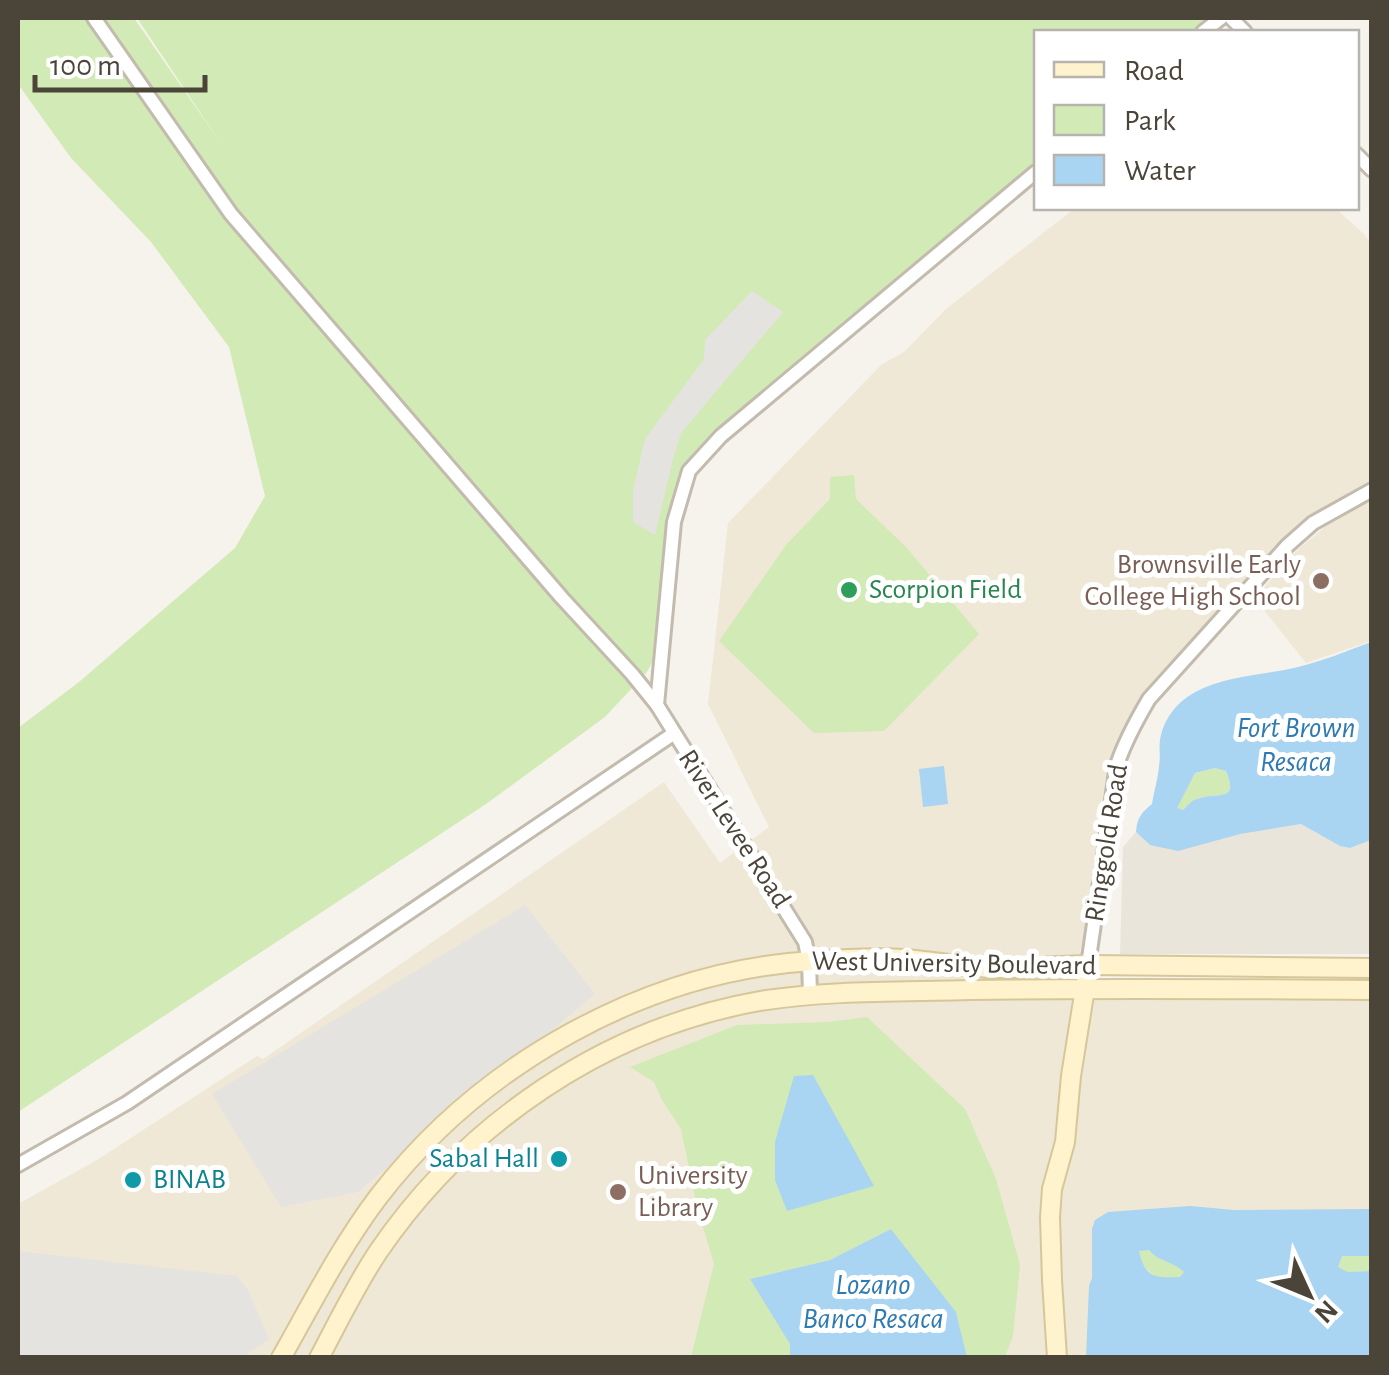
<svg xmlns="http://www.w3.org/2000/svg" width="1389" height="1375" viewBox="0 0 1389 1375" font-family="'Alegreya Sans',sans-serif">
<rect width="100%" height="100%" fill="#f6f3ec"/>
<polygon fill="#eae5da" points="1301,824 1340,846 1350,848 1371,840 1371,954 1120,954 1123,847 1136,832 1150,845"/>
<g fill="#efe8d6">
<polygon points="1075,208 1335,208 1364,234 1372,245 1371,482 1287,535 1153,683 1136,708 1114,749 1106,790 1094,889 1080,951 1103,1000 1371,1000 1371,1357 18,1358 18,1204 97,1160 257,1056 263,1059 664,782 720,863 769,827 708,704 728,523 881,365 904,352 946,309"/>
<polygon points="1371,499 1371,641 1306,663 1255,599 1285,562 1302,546 1332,521"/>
</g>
<g fill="#d2eab5">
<polygon points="18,18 134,18 222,145 137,18 1221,18 1204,32 1036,32 1036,173 682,471 663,559 656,655 647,672 605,717 486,804 18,1112 18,728 79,682 235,548 265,496 229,347 151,242 71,158 18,84"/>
<polygon points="854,475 856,499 906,547 979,634 884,731 814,733 719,641 786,545 830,499 830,477"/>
<path d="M 1215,768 L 1226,771 C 1240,804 1216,791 1197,799 C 1192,800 1186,807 1183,810 L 1176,808 L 1195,773 Z"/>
<polygon points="867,1017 965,1109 996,1179 1020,1265 1013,1336 1005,1357 967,1357 956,1312 891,1229 830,1260 750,1279 791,1344 790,1357 691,1357 714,1264 697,1207 681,1129 662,1100 654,1082 630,1067 737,1025 828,1022"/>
<path d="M 1139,1250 L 1149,1250 C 1156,1260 1174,1262 1185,1271 L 1180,1277 L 1157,1278 L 1142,1265 Z"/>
<polygon points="1341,1256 1371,1256 1371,1271 1348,1272 1338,1267"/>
</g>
<g fill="#e5e3e0">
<polygon points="752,291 783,312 681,433 674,455 655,535 633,522 633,490 645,439 704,359 705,340"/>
<polygon points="525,905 595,994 358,1192 281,1207 212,1094"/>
<polygon points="18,1251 237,1276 248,1290 269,1339 243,1357 18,1357"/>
</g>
<g fill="#a9d4f2" fill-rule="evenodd">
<path d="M 1371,642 L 1371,840 L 1350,848 L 1340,846 L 1301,824 L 1240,834 L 1178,851 L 1150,845 L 1136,832 C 1137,818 1141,813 1152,804 C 1154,791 1158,779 1159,766 C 1161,756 1158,745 1161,735 C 1178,675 1249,679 1298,667 C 1323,661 1347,651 1371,642 ZM 1215,768 L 1226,771 C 1240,804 1216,791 1197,799 C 1192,800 1187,806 1183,810 L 1177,808 L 1195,773 Z"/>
<polygon points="944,766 948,804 923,807 919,769"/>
<polygon points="813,1075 874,1186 787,1211 775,1180 775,1142 794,1076"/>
<path d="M 1190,1206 L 1234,1210 L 1371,1209 L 1371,1256 L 1342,1256 L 1338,1267 L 1348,1272 L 1371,1271 L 1371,1357 L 1086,1357 L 1089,1286 L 1092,1278 L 1092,1229 L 1095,1220 L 1108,1212 ZM 1149,1250 C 1157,1261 1175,1262 1184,1272 L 1180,1277 C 1155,1278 1145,1278 1139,1251 Z"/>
<polygon points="891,1229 956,1312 967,1357 790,1357 790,1344 750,1279 830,1260"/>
</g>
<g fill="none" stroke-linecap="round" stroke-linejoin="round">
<g stroke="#c2bbae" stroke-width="18">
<g id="street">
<polyline points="94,18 231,214 562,598 632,674 657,705 805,942 809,961 810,994"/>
<polyline points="1231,18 1245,32"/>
<polyline points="1203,32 1221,18"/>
<polyline points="1356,154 1372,170"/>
<polyline points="657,705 674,522 689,471 721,436 1036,172"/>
<path d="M 1088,965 L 1117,765 C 1125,741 1136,721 1149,699 L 1287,546 L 1313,523 L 1372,490"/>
<polyline points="18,1165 127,1103 673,734"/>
</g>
</g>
<g stroke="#d6c79b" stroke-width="22">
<g id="secondary">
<path d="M 281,1358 C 312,1303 341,1246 379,1196 C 481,1064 645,971 812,961 C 842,959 873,957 903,959 C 933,961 963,967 993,968 C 1026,969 1059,965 1091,965 C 1185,966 1278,967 1372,968"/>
<path d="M 319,1358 C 338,1322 356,1285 378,1252 C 466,1123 605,1028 760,1001 C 829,990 901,992 971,990 C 1104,988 1238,989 1372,990"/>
<polyline points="1057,1358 1052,1280 1050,1217 1052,1189 1065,1142 1071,1076 1087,976"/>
</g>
</g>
<use href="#street" stroke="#fff" stroke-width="12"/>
<use href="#secondary" stroke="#fff3cd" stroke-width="18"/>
</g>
<g fill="#8d6e63" stroke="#fff" stroke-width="4">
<circle cx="1321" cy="581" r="10"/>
<circle cx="618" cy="1192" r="10"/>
</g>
<circle fill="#2e9e5b" stroke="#fff" stroke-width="4" cx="849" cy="590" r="10"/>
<g fill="#0f9aa8" stroke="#fff" stroke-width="4">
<circle cx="559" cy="1159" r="10"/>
<circle cx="133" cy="1180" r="10"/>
</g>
<g text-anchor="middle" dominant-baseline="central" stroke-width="10" stroke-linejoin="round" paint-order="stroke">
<g font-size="28" fill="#785e54" stroke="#fff" text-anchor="end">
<text x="1301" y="565">Brownsville Early<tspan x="1301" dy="32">College High School</tspan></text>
<text x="638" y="1176" text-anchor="start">University<tspan x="638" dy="32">Library</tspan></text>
</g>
<g font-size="28" fill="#27864d" stroke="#fff" text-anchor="start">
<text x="869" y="590">Scorpion Field</text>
</g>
<g font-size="28" fill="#4b4439" stroke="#fff">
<text transform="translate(734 829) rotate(57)">River Levee Road</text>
<text transform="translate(1107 843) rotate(-81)">Ringgold Road</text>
<text transform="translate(954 964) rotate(1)">West University Boulevard</text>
</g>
<g font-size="28" fill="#0d838f" stroke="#fff" text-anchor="end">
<text x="539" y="1159">Sabal Hall</text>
<text x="153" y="1180" text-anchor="start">BINAB</text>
</g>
<g font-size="30" font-style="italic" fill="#2e7ab2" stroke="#fff">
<text x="1296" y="728">Fort Brown<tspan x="1296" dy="34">Resaca</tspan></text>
<text x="873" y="1285">Lozano<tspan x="873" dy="34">Banco Resaca</tspan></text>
</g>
</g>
<rect width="1389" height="1375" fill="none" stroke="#4b4439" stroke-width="40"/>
<rect x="1034" y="30" width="325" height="180" fill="#ffffff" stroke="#b7b4b0" stroke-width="2.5"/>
<rect x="1054" y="62" width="50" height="15" fill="#fff3cd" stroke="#b7b4b0" stroke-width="2.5"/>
<text x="1124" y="80" font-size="30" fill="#4b4439">Road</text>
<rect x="1054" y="105" width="50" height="30" fill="#d2eab5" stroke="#b7b4b0" stroke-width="2.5"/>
<text x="1124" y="130" font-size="30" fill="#4b4439">Park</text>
<rect x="1054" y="155" width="50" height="30" fill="#a9d4f2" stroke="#b7b4b0" stroke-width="2.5"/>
<text x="1124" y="180" font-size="30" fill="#4b4439">Water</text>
<g transform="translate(1309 1295) rotate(134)" stroke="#ffffff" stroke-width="8" paint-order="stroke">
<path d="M0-8L18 38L0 25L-18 38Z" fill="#4b4439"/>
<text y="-15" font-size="28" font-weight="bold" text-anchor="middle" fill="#4b4439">N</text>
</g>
<path d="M35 75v15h170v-15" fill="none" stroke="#4b4439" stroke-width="5"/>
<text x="50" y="75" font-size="30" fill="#4b4439" stroke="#ffffff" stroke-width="8" paint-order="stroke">100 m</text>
</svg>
